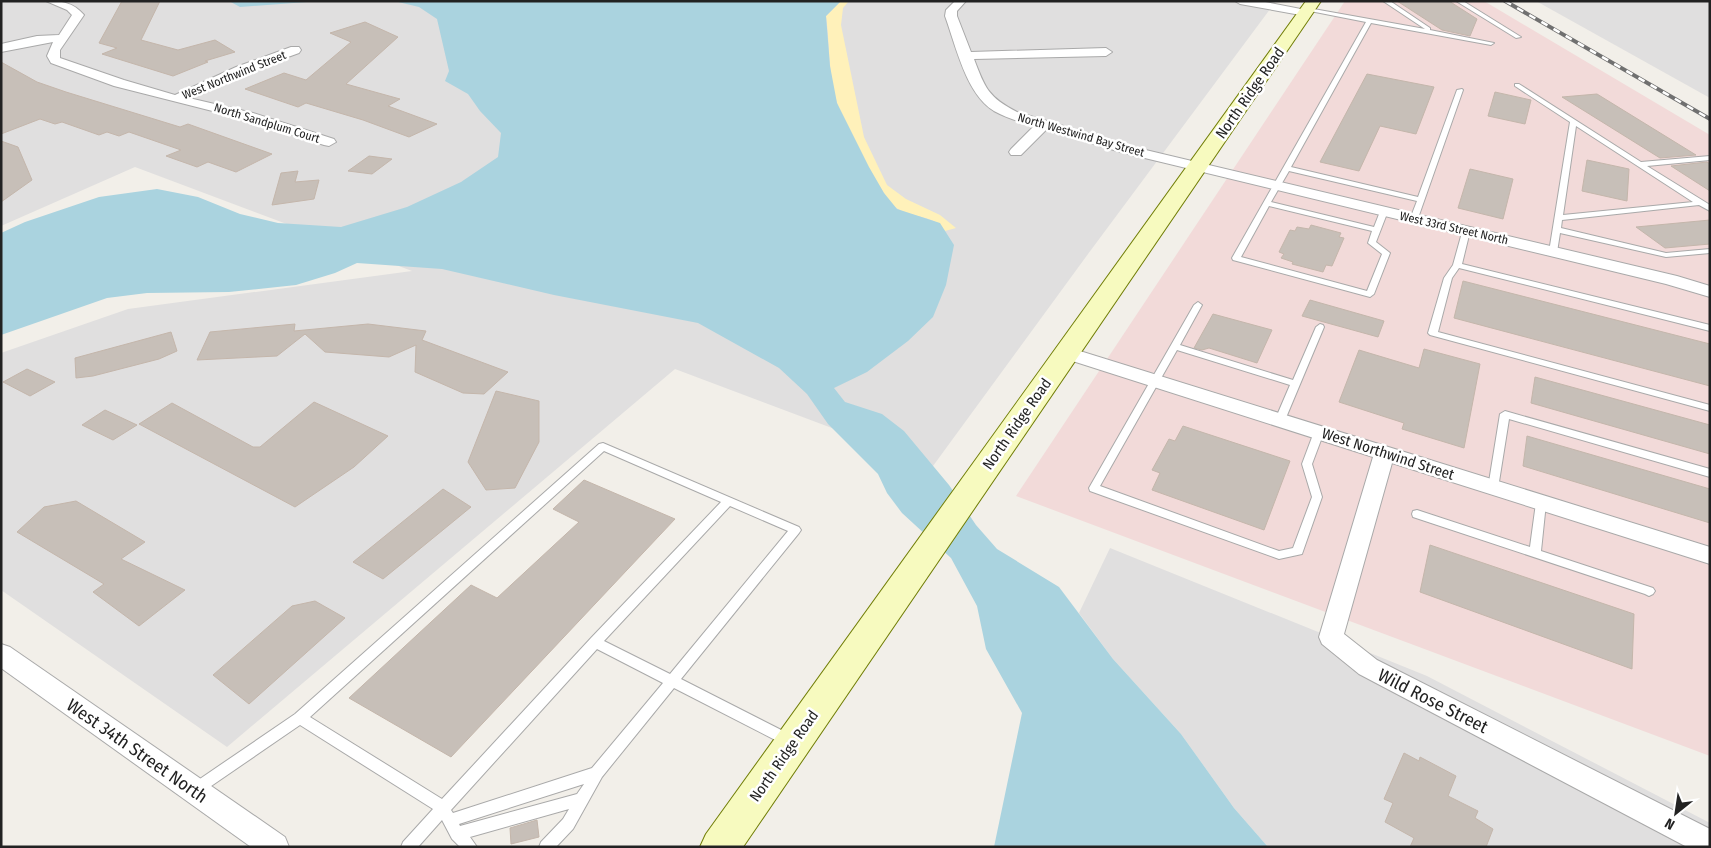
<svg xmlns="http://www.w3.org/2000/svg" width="1711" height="848" viewBox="0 0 1711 848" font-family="'Fira Sans Condensed',sans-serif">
<rect width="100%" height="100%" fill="#f2efe9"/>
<g fill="#e0dfdf">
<polygon points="1,1 1276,1 1088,254 933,466 675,369 227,747 1,590 1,353 128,309 412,271 135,167 1,226"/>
<polygon points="1536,1 1710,1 1710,98"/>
<polygon points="1110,548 1427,676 1710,823 1710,847 1268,847 1234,808 1181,734 1113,659 1079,613"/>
</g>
<polygon fill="#f2dad9" points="1345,1 1484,1 1710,135 1710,756 1016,496"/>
<path fill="#fff1ba" d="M 841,1 L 849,1 L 843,8 L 841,25 L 864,137 L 887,185 L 906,199 L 940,215 L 956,228 L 945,231 C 935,215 913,218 898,209 C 882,199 844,123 837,103 C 828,76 830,45 826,16 Z"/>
<g fill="#aad3df">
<polygon points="229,1 320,1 240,7"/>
<polygon points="394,1 841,1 826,16 830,66 837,103 869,167 884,193 897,209 940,223 954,245 946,285 933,317 908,341 867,372 834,388 845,402 882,414 904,431 949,485 976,525 997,549 1059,587 1113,659 1181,734 1234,808 1268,847 994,847 1022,713 986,649 977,606 951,558 902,513 887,493 878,474 828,424 807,394 779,368 698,323 554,295 442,269 357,263 335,273 296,285 229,292 147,293 107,298 1,335 1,233 25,222 99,197 157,189 198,197 240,214 278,223 341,227 407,207 461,182 498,157 501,133 480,111 468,94 445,81 449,71 437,19 419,7"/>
</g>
<g fill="#c7bfb8" stroke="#c4b6ab">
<polygon points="122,1 160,1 141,40 178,50 215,40 235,52 205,61 208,62 173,76 102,54 117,48 99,43"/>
<polygon points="1397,1 1449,1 1477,19 1470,36 1442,30"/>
<polygon points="365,22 398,37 346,84 400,99 388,106 437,124 409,137 363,120 306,103 298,107 245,89 284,73 306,80 351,42 330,33"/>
<polygon points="1,62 37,82 66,92 180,127 188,124 272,154 236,172 208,162 197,167 166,156 181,150 129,132 119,136 107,132 99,135 62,122 55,124 40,119 1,134"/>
<polygon points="1367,74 1434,87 1416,134 1380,126 1359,171 1320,162"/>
<polygon points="1495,92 1531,100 1525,124 1488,116"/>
<polygon points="1597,94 1696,155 1660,158 1562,97"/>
<polygon points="1,141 18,147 32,180 1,202"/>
<polygon points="369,156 392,159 372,174 348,171"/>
<polygon points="1587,160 1629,169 1627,201 1582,191"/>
<polygon points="1707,162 1710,164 1710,191 1671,166"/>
<polygon points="1470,169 1513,179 1503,219 1458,208"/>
<polygon points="298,171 295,182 319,180 314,199 272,205 281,173"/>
<polygon points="1710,220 1710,244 1665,248 1636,227"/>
<polygon points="1311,225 1341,233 1339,237 1344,238 1332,266 1326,265 1323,272 1292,264 1293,262 1281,258 1284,254 1279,252 1290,230 1295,231 1297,227 1309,229"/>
<polygon points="1463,281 1710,344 1710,386 1454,318"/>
<polygon points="1310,300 1384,321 1378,337 1302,316"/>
<polygon points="1213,314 1272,330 1257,363 1209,348 1202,350 1194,348"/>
<polygon points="295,324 294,331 368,324 426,331 422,340 508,372 484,394 463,393 415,372 416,345 389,357 325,352 305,334 277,356 197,360 210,332"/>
<polygon points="171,332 177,351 159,359 93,376 76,378 75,358"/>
<polygon points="1424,349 1480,364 1464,448 1402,429 1404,423 1339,402 1359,350 1419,368"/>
<polygon points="27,369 55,382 30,396 3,382"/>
<polygon points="1535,377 1710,425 1710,454 1531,403"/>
<polygon points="496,391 539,401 539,442 515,488 486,490 468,462"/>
<polygon points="314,402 388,436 354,467 295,507 139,424 172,403 253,447 260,447"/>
<polygon points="105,410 137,425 113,440 82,425"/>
<polygon points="1183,426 1290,461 1264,530 1152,490 1160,473 1152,470 1169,439 1175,441"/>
<polygon points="1527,436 1710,489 1710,523 1523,466"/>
<polygon points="584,480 675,519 451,757 349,698 471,585 497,598 579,522 553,509"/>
<polygon points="443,489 471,507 383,579 353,562"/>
<polygon points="76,501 145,542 121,559 185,590 139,626 93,592 104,584 17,532 44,507"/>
<polygon points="1430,545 1634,614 1632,669 1420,592"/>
<polygon points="315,601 345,618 249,704 213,675 292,606"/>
<polygon points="1404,753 1419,761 1420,757 1456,776 1448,796 1478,811 1475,818 1493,829 1486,847 1410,847 1414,838 1385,822 1393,803 1384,799"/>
<polygon points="537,820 539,837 511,844 510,828"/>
</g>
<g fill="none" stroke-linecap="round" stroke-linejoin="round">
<g stroke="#a9a9a9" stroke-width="2">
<g id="service">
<path d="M 1383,1 L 1390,1 L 1430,28 L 1430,30 L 1494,43 L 1491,45 L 1371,23 L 1291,167 L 1418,197 L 1457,90 L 1462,89 L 1463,90 L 1417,221 L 1414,221 L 1410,219 L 1417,201 L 1289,171 L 1271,202 L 1374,227 L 1381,209 L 1387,209 L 1388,211 L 1376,242 L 1390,253 L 1374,294 L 1370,297 L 1233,260 L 1232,258 L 1366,22 L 1305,10 L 1308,8 L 1425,29 ZM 1269,206 L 1372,231 L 1368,243 L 1382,254 L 1367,291 L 1241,257 Z"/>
<polygon points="1456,1 1463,1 1521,37 1516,38"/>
<path d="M 1515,84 L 1519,84 L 1641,162 L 1710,156 L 1710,160 L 1647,166 L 1710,205 L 1710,211 L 1699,205 L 1562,220 L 1561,228 L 1666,253 L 1710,249 L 1710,253 L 1666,257 L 1560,233 L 1557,252 L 1556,254 L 1550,254 L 1549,252 L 1570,122 L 1515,86 ZM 1576,126 L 1693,202 L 1563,215 Z"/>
<polygon points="1463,229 1466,229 1470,231 1462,264 1710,325 1710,331 1459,268 1452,278 1438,332 1710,405 1710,411 1430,335 1428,333 1444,278 1453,265"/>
<polygon points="1198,302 1202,305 1180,345 1293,380 1316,327 1320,324 1323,325 1324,327 1285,420 1280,423 1275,420 1290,385 1177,350 1100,486 1279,551 1293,548 1312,497 1302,464 1314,432 1319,429 1323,430 1324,432 1312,464 1322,497 1302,554 1279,559 1090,491 1089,488 1194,305"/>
<polygon points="1505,411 1710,469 1710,477 1509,419 1498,488 1497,491 1489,491 1488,488 1500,414"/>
<path d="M 603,443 L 799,527 L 801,530 L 799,533 L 681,679 L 795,737 L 797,741 L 795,745 L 790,747 L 785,745 L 674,688 L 602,777 L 573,829 L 556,847 L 539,847 L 541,842 L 563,819 L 569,809 L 470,837 L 477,847 L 460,847 L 452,839 L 442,820 L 418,847 L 401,847 L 403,842 L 433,809 L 300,725 L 201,793 L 196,795 L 191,793 L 189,789 L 191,785 L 295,714 L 599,444 ZM 604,451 L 721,502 L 591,638 L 442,799 L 310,717 ZM 730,506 L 788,531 L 670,674 L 604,641 ZM 597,649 L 663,683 L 592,768 L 453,813 L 451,810 ZM 584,784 L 577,794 L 460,826 L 459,824 Z"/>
<polygon points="1541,499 1545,500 1546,503 1541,551 1653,588 1655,591 1653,594 1649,596 1645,594 1413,517 1412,514 1413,511 1417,510 1530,547 1536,503 1537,500"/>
</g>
</g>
<g stroke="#a9a9a9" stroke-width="2">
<g id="minor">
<path d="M 46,1 C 61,1 73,2 84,15 L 60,50 L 60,58 L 124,80 L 175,95 L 236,67 L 291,47 L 299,47 L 301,50 L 299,53 L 244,73 L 189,98 L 253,113 L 334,139 L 336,142 L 329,146 L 324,145 L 244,119 L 114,86 L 51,63 L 47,56 L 53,42 L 1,52 L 1,44 L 37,36 L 59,35 L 72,15 L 67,10 Z"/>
<path d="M 955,1 L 966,1 L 957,11 L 957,16 L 971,52 L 1106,48 L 1112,52 L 1106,56 L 974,59 C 985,88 988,97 1017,112 L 1133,147 L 1677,276 L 1710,286 L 1710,297 L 1666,284 L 1124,153 L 1046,130 L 1021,155 L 1011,155 L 1009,152 L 1011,149 L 1034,126 C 1020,122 1007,118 994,111 C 966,94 956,46 945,16 L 946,10 Z"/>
<polygon points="1235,1 1260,1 1306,10 1312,13 1306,16 1240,4"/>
<polygon points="1067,347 1710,547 1710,564 1392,463 1344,634 1377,660 1710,829 1710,847 1687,847 1359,674 1322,644 1319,637 1373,457 1060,357 1058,353 1060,349"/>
<polygon points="1,644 10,647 285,837 289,847 251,847 1,668"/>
</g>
</g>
<g stroke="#707d05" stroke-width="2">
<polygon id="secondary" points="1306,1 1321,1 743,847 700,847 706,834"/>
</g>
<use href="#service" fill="#fff" fill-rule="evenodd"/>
<use href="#minor" fill="#fff" fill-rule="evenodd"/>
<use href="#secondary" fill="#f7fabf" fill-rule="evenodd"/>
<g stroke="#707070" stroke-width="4">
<polyline id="rail" points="1505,1 1710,119"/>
</g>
<use href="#rail" stroke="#fff" stroke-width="2.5" stroke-dasharray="7" stroke-linecap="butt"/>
</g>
<g text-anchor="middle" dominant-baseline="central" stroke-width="5" stroke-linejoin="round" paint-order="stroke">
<g font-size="12" fill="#222" stroke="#fff">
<text transform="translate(234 75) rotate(-22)">West Northwind Street</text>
<text transform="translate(267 123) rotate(17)">North Sandplum Court</text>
<text transform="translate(1081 135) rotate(16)">North Westwind Bay Street</text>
<text transform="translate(1454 228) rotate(13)">West 33rd Street North</text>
</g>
<g font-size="15" fill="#222" stroke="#fff">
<text transform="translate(1250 93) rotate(-55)">North Ridge Road</text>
<text transform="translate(1017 424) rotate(-55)">North Ridge Road</text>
<text transform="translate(1388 454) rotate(18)">West Northwind Street</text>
<text transform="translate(784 756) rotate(-55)">North Ridge Road</text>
</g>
<g font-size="18" fill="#222" stroke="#fff">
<text transform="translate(1433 701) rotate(27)">Wild Rose Street</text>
<text transform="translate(137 751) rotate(35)">West 34th Street North</text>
</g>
</g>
<rect width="1711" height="848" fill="none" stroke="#222222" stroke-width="5"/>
<g transform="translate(1676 813) rotate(210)" stroke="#ffffff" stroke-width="4" paint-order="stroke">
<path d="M0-4L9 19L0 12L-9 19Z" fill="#222222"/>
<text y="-8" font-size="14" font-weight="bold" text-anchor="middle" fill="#222222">N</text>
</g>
</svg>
